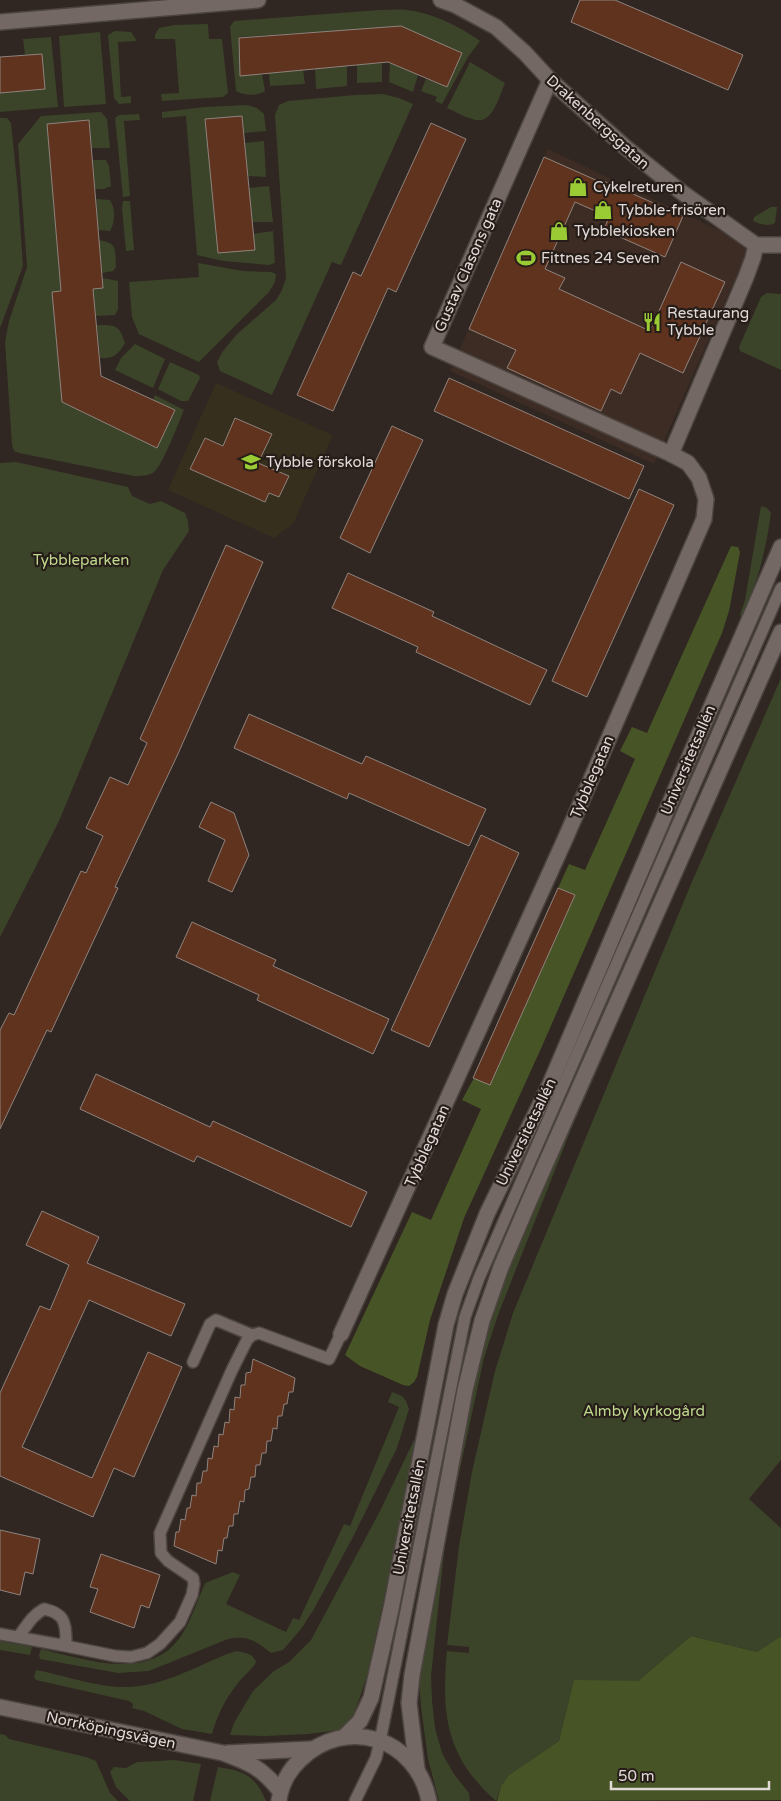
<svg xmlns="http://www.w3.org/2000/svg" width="781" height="1801" viewBox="0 0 781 1801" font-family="'Varela Round',sans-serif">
<rect width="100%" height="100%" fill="#302622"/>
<polygon fill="#3d2c23" points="548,149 750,245 654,464 450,371"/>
<polygon fill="#362f1e" points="216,383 333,435 293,524 274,538 168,490"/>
<g fill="#3b4429">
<path d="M 379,10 C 388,10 398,9 407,10 C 433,13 459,26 480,41 L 468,57 L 442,104 L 435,101 L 437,97 L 421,91 L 426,79 L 447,87 L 462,53 L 401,27 L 239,37 L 240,75 L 262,74 L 265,91 C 257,97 243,95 236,91 L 230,27 L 234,21 Z"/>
<polygon points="208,24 209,39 222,39 228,93 223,97 162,101 161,94 179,93 175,39 155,39 155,35 159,28 174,25"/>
<polygon points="115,31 131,32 137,41 118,42 121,97 131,96 131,103 119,104 114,98 108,35"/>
<polygon points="100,32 106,104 64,107 59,36"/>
<polygon points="51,37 58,107 0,112 0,93 45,89 42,54 25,55 23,39"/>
<path d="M 470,62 L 505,83 C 500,94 493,124 476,120 C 466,118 456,112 447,108 Z"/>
<polygon points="382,63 382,82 357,83 357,65"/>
<polygon points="390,63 418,75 413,92 389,82"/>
<polygon points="347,66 347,86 316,89 315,69"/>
<polygon points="303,70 305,84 270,86 269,73"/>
<polygon points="383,94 399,98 413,104 341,265 332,262 272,395 220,371 217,362 223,351 237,334 276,300 282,290 286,278 275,115 279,105 288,101 355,95"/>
<polygon points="247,105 257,108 264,114 266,131 244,133 242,116 206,119 255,249 253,234 273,231 275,263 269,265 223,261 197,255 186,116 162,118 162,112 205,107"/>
<path d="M 101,112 L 107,119 L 110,148 L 92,148 L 89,121 L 47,124 L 61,291 L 52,293 L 62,402 L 157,448 L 175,410 L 153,400 L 155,395 L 184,410 C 179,421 162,468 153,473 C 147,476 141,476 134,476 L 19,453 L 14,451 L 12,445 L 5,342 L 9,321 L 27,267 L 18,144 L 41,116 Z"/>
<polygon points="139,114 140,120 124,121 130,196 123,197 115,118 119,115"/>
<polygon points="0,118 7,118 11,123 18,192 23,266 0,328"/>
<polygon points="264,141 266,177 248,176 245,143"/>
<polygon points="93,160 106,160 109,166 111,186 104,189 95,189"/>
<polygon points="269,186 273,222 252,222 249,188"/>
<path d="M 96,199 L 110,200 C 116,209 115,222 110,231 L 98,230 Z"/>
<polygon points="123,201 130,201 134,250 126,251 122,209"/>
<path d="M 771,207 L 777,207 L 775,223 C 768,227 760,224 753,221 L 754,217 Z"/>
<path d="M 99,240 C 118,243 115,250 116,267 L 113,271 L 102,273 Z"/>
<polygon points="198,263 243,271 271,272 276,274 275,282 269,292 199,362 139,334 132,317 129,282 199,277"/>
<polygon points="103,278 118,281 118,309 115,315 96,316 93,289 103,288"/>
<polygon points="767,293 781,294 781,370 740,351 739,347 761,297"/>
<path d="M 97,325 C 115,325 119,324 125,343 C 118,355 113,359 100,358 Z"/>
<polygon points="135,344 165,359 153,388 115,370 121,358"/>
<polygon points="170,362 199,375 200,378 188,401 181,401 158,389"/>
<polygon points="16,462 128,487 132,496 150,504 161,501 185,513 188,521 189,531 163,570 59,821 0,937 0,463"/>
<path d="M 761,506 L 767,508 L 771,513 C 766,550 758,582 742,617 L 740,615 L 745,600 Z"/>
<path d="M 781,678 L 781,1460 L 749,1499 L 781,1528 L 781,1636 L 757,1652 L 691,1636 L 638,1681 L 574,1681 L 559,1741 L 509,1775 L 501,1786 L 496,1801 C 446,1757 441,1714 447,1651 L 469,1653 L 469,1647 L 447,1645 L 459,1546 L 472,1472 L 495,1371 L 513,1313 L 691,884 Z"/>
<polygon points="621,1012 607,1048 572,1127 498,1315 484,1358 446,1534 431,1676 432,1700 435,1728 442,1753 454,1774 469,1793 470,1801 439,1801 428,1759 421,1707 419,1680 422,1645 473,1363 498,1286"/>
<path d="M 392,1392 L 402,1396 L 406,1401 L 409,1409 L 397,1448 L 353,1537 L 314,1609 L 301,1629 L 283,1650 L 271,1653 C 256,1641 248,1635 228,1639 L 149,1671 L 118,1673 L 40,1659 L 39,1655 L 41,1649 C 85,1659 149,1683 181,1636 C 191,1621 198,1599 205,1583 L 233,1572 L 240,1575 L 226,1604 L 286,1632 L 293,1618 L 299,1620 L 344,1524 L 350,1526 L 399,1407 L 388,1402 Z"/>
<polygon points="419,1437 410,1497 388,1580 367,1676 352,1721 340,1730 308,1734 266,1736 230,1735 234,1723 253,1691 274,1671 289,1662 311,1640 380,1511 415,1438"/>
<polygon points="0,1641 32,1647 30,1655 0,1650"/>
<path d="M 237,1651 C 245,1653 253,1653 256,1662 C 252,1670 243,1676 238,1683 C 226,1698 217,1715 212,1734 L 182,1729 L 144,1711 L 132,1708 L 133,1704 L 129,1701 L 36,1680 L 34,1677 L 36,1670 C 62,1675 100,1688 126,1687 C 161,1687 195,1667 227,1654 Z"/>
<polygon points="0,1734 5,1735 9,1739 86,1757 96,1761 110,1793 118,1801 0,1801"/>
<polygon points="175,1760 201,1764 193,1801 130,1801 116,1787 110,1772 114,1767 126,1768 137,1762"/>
<path d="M 218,1767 C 244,1771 255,1775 266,1801 L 210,1801 Z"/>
</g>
<g fill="#475526">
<polygon points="731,546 738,547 740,552 729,611 722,633 543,1044 464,1218 430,1320 417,1377 414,1382 409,1386 403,1385 360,1366 345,1355 412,1212 431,1220 481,1109 462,1100 574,895 558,888 569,864 585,870 635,759 620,751 632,727 647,733"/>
<polygon points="691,1636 757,1652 781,1636 781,1800 497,1801 501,1786 509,1775 559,1741 574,1680 638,1681"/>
</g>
<g fill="#5f331e" stroke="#8f837e">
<polygon points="580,0 615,0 743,55 728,90 571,22"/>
<polygon points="401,26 462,53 447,87 388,62 240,76 239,38"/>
<polygon points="42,54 45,89 0,93 0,57"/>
<polygon points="242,116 255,250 218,253 205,119"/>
<polygon points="89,120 103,288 93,289 101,376 175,410 157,448 62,402 52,292 61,291 47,124"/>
<polygon points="431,123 466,139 396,292 388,288 333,411 297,395 353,272 361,276"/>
<polygon points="544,157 598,181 599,179 683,216 665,257 604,230 609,217 575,202 545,269 565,278 559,289 650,331 681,262 725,282 683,373 640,353 621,394 611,389 601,411 507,368 516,350 469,329"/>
<polygon points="449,378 644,466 629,499 434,411"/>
<polygon points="235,418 272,434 258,463 289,476 279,497 269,493 265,502 190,469 205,438 223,446"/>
<polygon points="392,426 423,440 370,553 340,538"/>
<polygon points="639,489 674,505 587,697 552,681"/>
<polygon points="226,545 263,562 177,756 115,887 118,888 51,1032 47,1030 0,1129 0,1030 9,1013 14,1015 81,871 86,873 103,836 86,828 110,777 128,785 147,743 140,739"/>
<polygon points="348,573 434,612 432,616 547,670 530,705 416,652 418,647 332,608"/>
<polygon points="249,714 362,764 366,756 486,809 469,846 349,793 347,799 234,748"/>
<polygon points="211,802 234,813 249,855 232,892 208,881 225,840 199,827"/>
<polygon points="481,835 519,853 429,1047 391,1030"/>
<polygon points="558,888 575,895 490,1085 473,1078"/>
<polygon points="192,922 276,960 273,966 389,1019 373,1054 257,1000 259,995 176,957"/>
<polygon points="96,1074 210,1127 213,1121 367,1192 351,1227 197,1156 194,1162 80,1109"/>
<polygon points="42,1211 99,1237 87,1263 185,1304 171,1336 89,1300 22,1447 92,1478 148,1352 182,1367 134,1477 114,1468 93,1517 0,1476 0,1393 40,1306 50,1310 69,1265 26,1245"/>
<polygon points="253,1359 295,1378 293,1392 289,1392 287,1404 284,1404 282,1416 278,1416 277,1429 273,1428 271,1441 267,1441 266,1453 262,1453 260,1465 256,1465 255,1477 251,1477 249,1489 245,1490 244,1502 240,1501 238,1514 234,1514 233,1526 229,1526 227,1538 224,1538 222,1551 218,1550 216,1564 174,1546 176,1532 179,1532 181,1519 185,1520 187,1508 190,1508 192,1495 196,1496 197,1483 201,1483 203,1471 207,1471 208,1458 212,1459 214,1446 218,1447 219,1434 223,1435 225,1422 229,1423 230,1409 234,1410 235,1397 240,1398 241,1385 245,1385 246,1373 251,1372"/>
<polygon points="0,1530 40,1539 33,1574 25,1572 20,1595 0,1590"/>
<polygon points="101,1554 160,1575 149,1608 141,1605 134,1628 90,1612 98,1589 90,1587"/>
</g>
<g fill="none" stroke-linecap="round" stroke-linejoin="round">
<g stroke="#4c4440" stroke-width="14">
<g id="lane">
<polyline points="252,1335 259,1333 329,1359 341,1334"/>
<path d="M 0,1634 L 61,1645 L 66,1640 C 66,1621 63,1613 44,1609 C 31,1616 27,1626 18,1637"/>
<polyline points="61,1645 115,1656 131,1657 147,1653 160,1644 180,1622 192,1595 194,1584 193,1578 168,1561 161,1553 160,1533 232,1370 247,1340 252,1335 216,1320 210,1324 193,1362"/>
<polyline points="355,1801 376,1758 380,1741 465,1317 479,1278 781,588"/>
</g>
</g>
<g stroke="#4c4440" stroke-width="18">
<g id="street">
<polyline points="441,0 455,5 496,27 525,53 550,80 625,147 680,191 756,245"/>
<polyline points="0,22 258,0"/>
<polyline points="756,245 781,245"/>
<polyline points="671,454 746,277 753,258 756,245"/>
<polyline points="341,1334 566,837 704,519 706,499 699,478 688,463 671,454 432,347 550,80"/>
</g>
</g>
<g stroke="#4c4440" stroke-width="18">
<g id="secondary">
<path d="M 0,1707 L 223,1753 C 250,1763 262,1768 280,1791"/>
<polyline points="344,1737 360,1721 371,1698 391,1609 446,1325 455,1294 487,1214 550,1084 698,737 781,547"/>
<polyline points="227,1753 311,1749"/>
<polyline points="417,1769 409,1703 412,1675 465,1390 482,1321 501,1267 530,1199 781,632"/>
<path d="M 279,1800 C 281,1785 289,1770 300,1760 C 346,1715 417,1738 429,1801"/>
</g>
</g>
<use href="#lane" stroke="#736863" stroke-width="11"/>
<use href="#street" stroke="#736863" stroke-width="15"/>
<use href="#secondary" stroke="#736863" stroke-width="15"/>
</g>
<defs>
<g id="shop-bare" transform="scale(1.5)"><path d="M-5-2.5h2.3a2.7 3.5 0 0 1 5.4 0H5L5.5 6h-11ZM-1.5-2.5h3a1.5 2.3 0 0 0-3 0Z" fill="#9acb34" stroke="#261d19" stroke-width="2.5" paint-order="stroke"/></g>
<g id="stadium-bare" transform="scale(1.5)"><path d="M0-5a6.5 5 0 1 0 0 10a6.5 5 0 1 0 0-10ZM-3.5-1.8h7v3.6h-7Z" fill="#9acb34" stroke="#261d19" stroke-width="2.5" paint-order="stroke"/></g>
<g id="restaurant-bare" transform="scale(1.5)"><path d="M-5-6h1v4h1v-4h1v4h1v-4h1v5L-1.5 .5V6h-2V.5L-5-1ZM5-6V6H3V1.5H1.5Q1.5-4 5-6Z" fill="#9acb34" stroke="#261d19" stroke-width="2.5" paint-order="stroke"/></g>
<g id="school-bare" transform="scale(1.5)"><path d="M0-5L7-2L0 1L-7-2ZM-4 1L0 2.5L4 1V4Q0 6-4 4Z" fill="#9acb34" stroke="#261d19" stroke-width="2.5" paint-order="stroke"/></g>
</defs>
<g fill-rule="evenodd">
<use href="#shop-bare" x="578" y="187"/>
<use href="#shop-bare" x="603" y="210"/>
<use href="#shop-bare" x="559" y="231"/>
<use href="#stadium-bare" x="526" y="258"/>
<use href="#restaurant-bare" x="652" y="322"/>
<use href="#school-bare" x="251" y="462"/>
</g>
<g text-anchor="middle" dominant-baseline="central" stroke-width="4.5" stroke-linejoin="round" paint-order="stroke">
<g font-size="15" fill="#e0d9d6" stroke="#261d19">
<text transform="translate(598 122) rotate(42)">Drakenbergsgatan</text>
<text transform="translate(468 265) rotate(-66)">Gustav Clasons gata</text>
<text transform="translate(688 760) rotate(-67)">Universitetsallén</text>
<text transform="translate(592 777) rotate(-67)">Tybblegatan</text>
<text transform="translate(526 1132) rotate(-64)">Universitetsallén</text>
<text transform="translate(427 1146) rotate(-66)">Tybblegatan</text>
<text transform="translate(409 1517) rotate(-79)">Universitetsallén</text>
<text transform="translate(111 1730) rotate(12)">Norrköpingsvägen</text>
</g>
<g font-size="15" fill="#e0d9d6" stroke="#261d19" text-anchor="start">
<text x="593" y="187">Cykelreturen</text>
<text x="618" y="210">Tybble-frisören</text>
<text x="574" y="231">Tybblekiosken</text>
<text x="541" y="258">Fittnes 24 Seven</text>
<text x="667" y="313">Restaurang<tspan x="667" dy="17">Tybble</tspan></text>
<text x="266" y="462">Tybble förskola</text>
</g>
<g font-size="15" fill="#bfd88d" stroke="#261d19">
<text x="81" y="560">Tybbleparken</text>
<text x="644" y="1411">Almby kyrkogård</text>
</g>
</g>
<path d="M611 1781v8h158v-8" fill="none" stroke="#e0d9d6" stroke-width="2.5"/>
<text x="618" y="1781" font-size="15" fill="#e0d9d6" stroke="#261d19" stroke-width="4" paint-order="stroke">50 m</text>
</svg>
